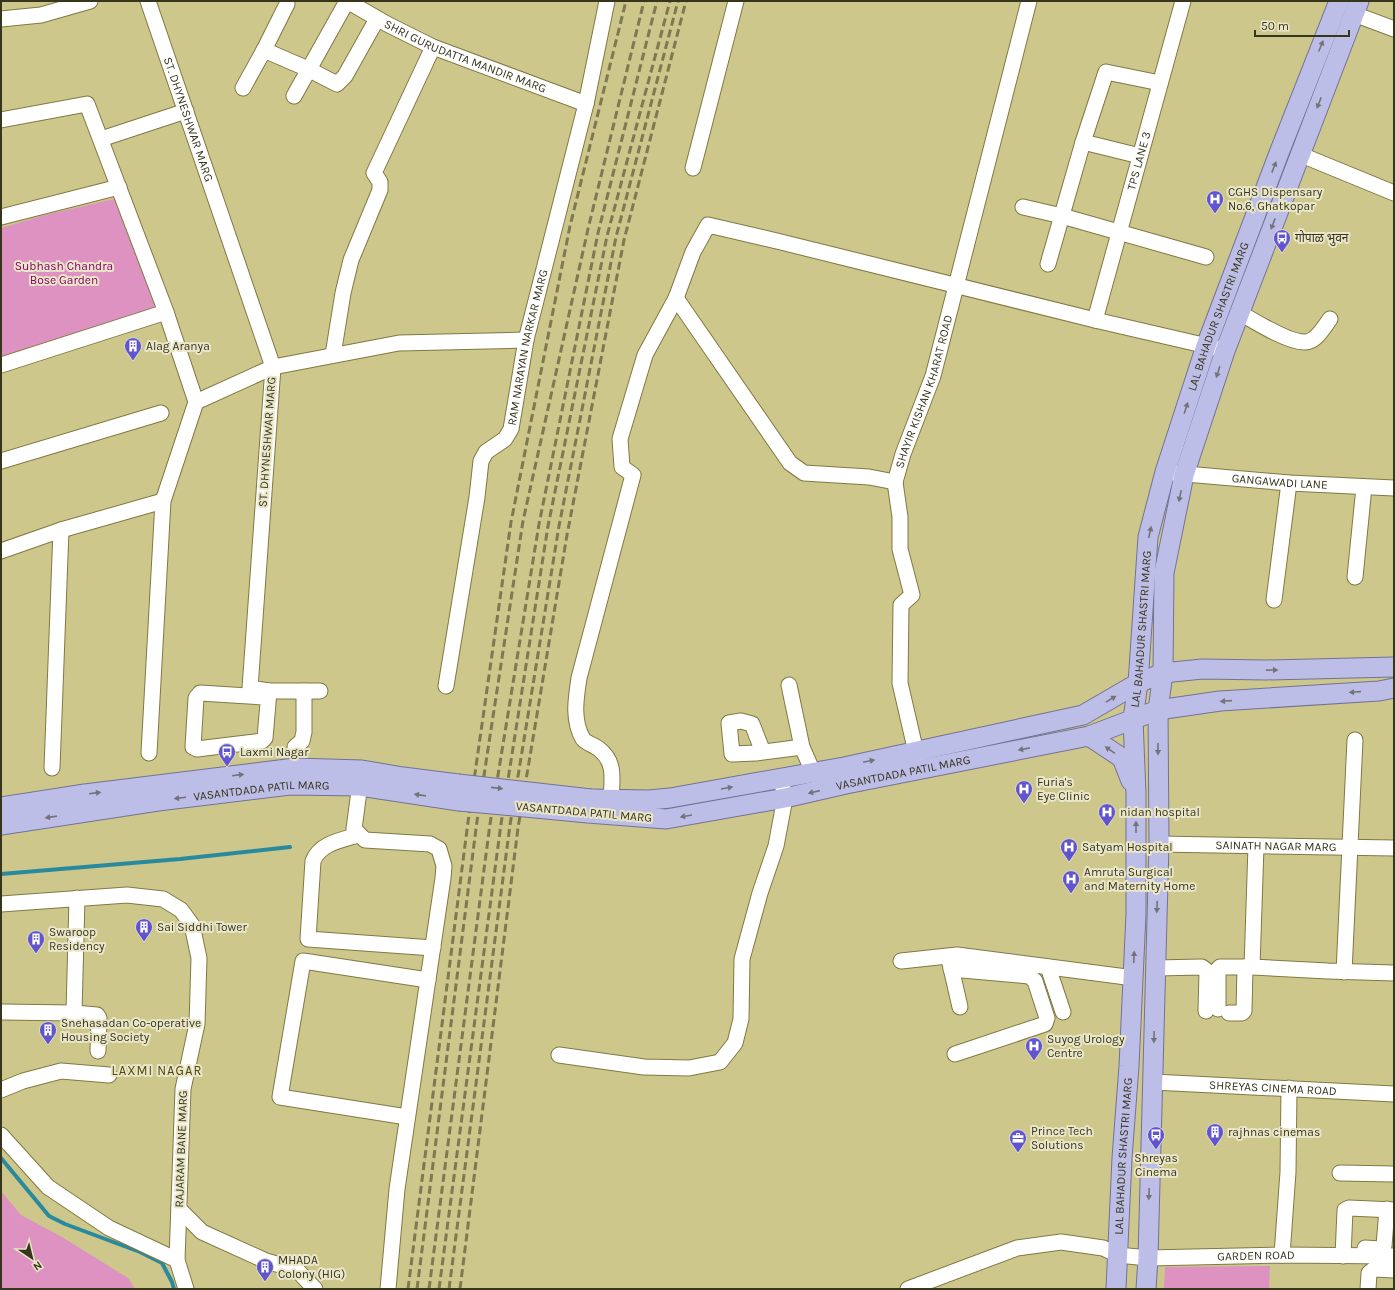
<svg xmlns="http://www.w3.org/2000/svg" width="1395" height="1290" viewBox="0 0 1395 1290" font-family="Karla,'Noto Sans Devanagari',sans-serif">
<rect width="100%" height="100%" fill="#cec78c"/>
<g fill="#dd92c1">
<polygon points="114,199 156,307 1,358 1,228 45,215"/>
<polygon points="1,1191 21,1215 62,1237 128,1278 135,1289 1,1289"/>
<polygon points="1270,1266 1269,1289 1164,1289 1165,1267"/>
</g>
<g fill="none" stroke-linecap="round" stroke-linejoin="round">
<g stroke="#298a9d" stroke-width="4">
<polyline points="1,874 180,859 290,847"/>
<polyline points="1,1158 49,1216 65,1224 140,1252 162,1263 172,1282 174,1289"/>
</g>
<g stroke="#807941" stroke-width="17">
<g id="minor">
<path id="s1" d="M 148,1 L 273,367 L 250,688 L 269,691 L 320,691"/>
<path id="s2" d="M 347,1 L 387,24 L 433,47 L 586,104"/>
<polyline points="1354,14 1394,29"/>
<polyline points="1,19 41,15 90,1"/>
<polyline points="264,50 287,4"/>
<polyline points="243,88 264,50 308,69 337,84 345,76 377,19"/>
<polyline points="294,96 347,1"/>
<polyline points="1,120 87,104 166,312 196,402 163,501 149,753"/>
<polyline points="101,139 186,111"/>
<polyline points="1083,142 1140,156"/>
<polyline points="1299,154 1394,193"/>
<polyline points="693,168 736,1"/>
<polyline points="1023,207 1062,216 1206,257"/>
<polyline points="1,217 119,187"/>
<polyline points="1048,264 1083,142 1106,72 1160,83"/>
<polyline points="676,298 790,463 804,473 869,477 895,482"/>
<path d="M 1240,313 C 1254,321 1289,343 1305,342 C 1316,342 1324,327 1330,319"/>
<path id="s3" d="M 1095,320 L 1183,1"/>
<polyline points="333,355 343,293 351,260 380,190 380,182 374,173 433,47"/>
<polyline points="1,365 166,312"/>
<polyline points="196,402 273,367 399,343 526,340"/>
<polyline points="1,461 161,413"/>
<path id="s4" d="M 1174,473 L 1289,483 L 1394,488"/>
<polyline points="1,551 61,530 163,501"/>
<polyline points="1355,577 1364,487"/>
<polyline points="1274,600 1289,483"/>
<polyline points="789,685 802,747 813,772"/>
<path id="s5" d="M 446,686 L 477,497 L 481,461 L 486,452 L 505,439 L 511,429 L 526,340 L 586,104 L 607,1"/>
<polyline points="264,697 200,693 196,698 193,747 197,749 262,741 265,738 269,691"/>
<polyline points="295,747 302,741 304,732 304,691"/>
<polyline points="763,752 752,724 741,721 729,723 732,754 756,753 802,747"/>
<path id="s6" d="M 918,761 L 900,683 L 901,605 L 912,595 L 900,549 L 900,517 L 895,482 L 903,454 L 933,376 L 1029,1"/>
<polyline points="52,768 61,530"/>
<polyline points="361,776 354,829 365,840 430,844 439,849 444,866 443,878 397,1189 388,1289"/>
<path d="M 611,799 C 612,780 616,762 599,749 C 594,745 586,743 583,739 C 572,720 576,698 579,678 L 633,475 L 622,467 L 620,439 L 645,355 L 676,298 L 693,252 L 708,225 L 781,242 L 1095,320 L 1216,348"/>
<path d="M 358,835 C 342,840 320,843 313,861 L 308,939 L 433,948"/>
<path id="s7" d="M 1159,844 L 1394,848"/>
<polyline points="1256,846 1252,967 1328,971 1394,973"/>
<polyline points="1,904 127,895 163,899 181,910 192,925 199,958 197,1024 183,1089 177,1260 186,1289"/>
<polyline points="949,959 960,1007"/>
<polyline points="901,961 957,955 1134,978"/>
<polyline points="1048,967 1063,1012"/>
<polyline points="1155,968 1202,967 1207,971 1206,1011"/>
<polyline points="951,969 1029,976 1035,981 1047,1018 1045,1024 955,1054"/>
<polyline points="1344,972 1355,740"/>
<polyline points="1218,1009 1218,969 1220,967 1252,967"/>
<polyline points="2,1012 74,1013 97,1015 99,1018 98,1051"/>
<polyline points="74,1013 77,898"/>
<polyline points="1229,1013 1242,1013 1244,1011 1245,967"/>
<polyline points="559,1055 644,1067 689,1068 720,1062 735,1043 741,1019 742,959 760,893 776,846 785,798 781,778"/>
<path id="s8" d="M 1153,1082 L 1394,1094"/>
<polyline points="1,1090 23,1081 61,1071 109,1075"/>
<polyline points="407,1117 280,1097 303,961 428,980"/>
<polyline points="1,1135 48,1187 109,1228 177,1260"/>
<polyline points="1340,1173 1394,1174"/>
<polyline points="179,1209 202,1232 266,1261 297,1270 315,1289"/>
<polyline points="1365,1248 1381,1249 1384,1246 1387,1209"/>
<polyline points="1282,1255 1288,1172 1289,1088"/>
<polyline points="1343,1256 1345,1210 1349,1208 1394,1210"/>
<path id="s9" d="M 908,1289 L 1017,1248 L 1061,1242 L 1103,1248 L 1118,1255 L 1148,1258 L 1282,1255 L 1394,1256"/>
<polyline points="1368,1289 1369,1273 1374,1269 1394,1270"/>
</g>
</g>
<g stroke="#727296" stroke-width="21">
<g id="major">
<polyline points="1089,736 1122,758 1131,781"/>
<polyline points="591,799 649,800 670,798 844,767 1083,715 1138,683 1163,673 1202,669 1266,670 1394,667"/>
<polyline points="1,807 85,794 295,768 362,770 403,777 458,784"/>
<path id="s10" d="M 588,813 L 666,819 L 785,798 L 846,784 L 1089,736 L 1158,710 L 1220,701 L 1379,691 L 1394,688"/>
<path id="s11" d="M 1,825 L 158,801 L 290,785 L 360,786 L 459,801"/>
<path id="s12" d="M 1116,1289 L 1122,1158 L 1129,1066 L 1136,914 L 1136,793 L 1133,719 L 1138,683 L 1148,537 L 1165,472 L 1206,346 L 1279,153 L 1339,1"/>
<polyline points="1146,1289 1148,1258 1159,844 1158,710 1163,673 1164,573 1184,475 1225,351 1359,1"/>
</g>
</g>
<use href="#minor" stroke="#fff" stroke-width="15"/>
<use href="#major" stroke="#bdbee7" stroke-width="19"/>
<g stroke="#7e7951" stroke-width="3" stroke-dasharray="8 4" stroke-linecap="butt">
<polyline points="408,1289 468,822 511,522 570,226 626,1"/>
<polyline points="417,1289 477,821 523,521 588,229 644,1"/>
<polyline points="429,1289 490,824 539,524 598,233 657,1"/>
<polyline points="439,1289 501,824 548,526 607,236 670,1"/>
<polyline points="449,1289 510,825 559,526 616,237 678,1"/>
<polyline points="460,1289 518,828 567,535 624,240 686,1"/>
</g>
<g stroke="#727296" stroke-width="21" stroke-linecap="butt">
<g id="major-bridge">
<polyline points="458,784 591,799"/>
<polyline points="459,801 588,813"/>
</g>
</g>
<use href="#major-bridge" stroke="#bdbee7" stroke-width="19"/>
</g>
<defs><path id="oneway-solid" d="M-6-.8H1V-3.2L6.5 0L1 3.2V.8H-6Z"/></defs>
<g fill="#747378">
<use href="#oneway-solid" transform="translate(1321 46) rotate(-68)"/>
<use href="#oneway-solid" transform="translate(1319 103) rotate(111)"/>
<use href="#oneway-solid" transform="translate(1274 167) rotate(-69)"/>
<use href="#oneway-solid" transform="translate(1273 224) rotate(111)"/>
<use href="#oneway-solid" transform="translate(1218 372) rotate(108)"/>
<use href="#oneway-solid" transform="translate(1186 408) rotate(-72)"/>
<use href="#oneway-solid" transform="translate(1180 496) rotate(102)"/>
<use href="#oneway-solid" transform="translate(1150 532) rotate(-77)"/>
<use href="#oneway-solid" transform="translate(1272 670) rotate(-1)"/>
<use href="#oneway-solid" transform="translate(1355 692) rotate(176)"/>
<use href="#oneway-solid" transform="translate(1111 699) rotate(-31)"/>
<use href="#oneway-solid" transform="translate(1226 701) rotate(176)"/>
<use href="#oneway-solid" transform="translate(1024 749) rotate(169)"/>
<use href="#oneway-solid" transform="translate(1158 749) rotate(90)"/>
<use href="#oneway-solid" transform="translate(1110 750) rotate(-146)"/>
<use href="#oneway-solid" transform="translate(869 761) rotate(-12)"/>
<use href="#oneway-solid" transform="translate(238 775) rotate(-7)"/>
<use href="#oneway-solid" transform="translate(497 788) rotate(6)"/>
<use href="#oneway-solid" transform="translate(727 788) rotate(-10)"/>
<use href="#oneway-solid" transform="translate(814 792) rotate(167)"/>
<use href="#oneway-solid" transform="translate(95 793) rotate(-7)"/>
<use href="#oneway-solid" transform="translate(420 795) rotate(-172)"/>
<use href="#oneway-solid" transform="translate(180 798) rotate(173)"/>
<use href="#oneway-solid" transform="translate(686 816) rotate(170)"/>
<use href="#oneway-solid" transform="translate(51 817) rotate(172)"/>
<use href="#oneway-solid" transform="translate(1136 827) rotate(-90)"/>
<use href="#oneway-solid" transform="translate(1157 907) rotate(92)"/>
<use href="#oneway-solid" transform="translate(1134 957) rotate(-88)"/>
<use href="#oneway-solid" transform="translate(1154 1037) rotate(91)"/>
<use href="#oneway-solid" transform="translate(1149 1194) rotate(92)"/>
</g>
<defs>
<g id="hospital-pin" transform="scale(0.9)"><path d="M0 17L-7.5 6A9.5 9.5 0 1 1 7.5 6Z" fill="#6055ce" stroke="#e9e6c9"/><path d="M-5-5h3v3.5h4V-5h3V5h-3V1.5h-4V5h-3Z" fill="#fff"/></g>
<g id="bus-pin" transform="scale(0.9)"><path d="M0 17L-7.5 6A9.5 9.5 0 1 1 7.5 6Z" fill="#6055ce" stroke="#e9e6c9"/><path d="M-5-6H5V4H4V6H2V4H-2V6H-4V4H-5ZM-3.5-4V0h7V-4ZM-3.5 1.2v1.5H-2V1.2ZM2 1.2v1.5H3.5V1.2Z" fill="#fff"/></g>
<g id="building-pin" transform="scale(0.9)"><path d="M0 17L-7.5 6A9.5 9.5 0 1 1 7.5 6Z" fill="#6055ce" stroke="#e9e6c9"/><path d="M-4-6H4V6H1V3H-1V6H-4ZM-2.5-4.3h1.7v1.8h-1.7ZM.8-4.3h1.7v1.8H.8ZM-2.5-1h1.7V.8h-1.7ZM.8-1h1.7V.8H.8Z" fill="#fff"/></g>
<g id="office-pin" transform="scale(0.9)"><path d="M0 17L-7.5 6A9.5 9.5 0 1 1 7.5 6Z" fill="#6055ce" stroke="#e9e6c9"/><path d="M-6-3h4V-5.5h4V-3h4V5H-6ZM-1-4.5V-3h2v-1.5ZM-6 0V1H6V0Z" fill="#fff"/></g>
</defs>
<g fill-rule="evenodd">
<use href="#hospital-pin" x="1215" y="199"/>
<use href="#bus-pin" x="1282" y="238"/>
<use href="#building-pin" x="133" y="346"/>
<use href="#bus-pin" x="227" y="752"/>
<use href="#hospital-pin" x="1024" y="789"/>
<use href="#hospital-pin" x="1107" y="812"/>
<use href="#hospital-pin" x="1069" y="847"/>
<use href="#hospital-pin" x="1071" y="879"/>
<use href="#building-pin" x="144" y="927"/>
<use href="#building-pin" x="36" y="939"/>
<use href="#building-pin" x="48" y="1030"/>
<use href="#hospital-pin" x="1034" y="1046"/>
<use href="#building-pin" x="1215" y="1132"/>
<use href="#bus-pin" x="1156" y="1135"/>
<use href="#office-pin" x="1018" y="1138"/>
<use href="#building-pin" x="265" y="1267"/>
</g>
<g text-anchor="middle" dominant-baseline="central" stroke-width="4" stroke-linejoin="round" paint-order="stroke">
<g font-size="12" fill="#38351d" stroke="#e9e6c9">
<text stroke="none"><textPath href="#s2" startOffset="131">SHRI GURUDATTA MANDIR MARG</textPath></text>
<text stroke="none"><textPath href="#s1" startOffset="125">ST. DHYNESHWAR MARG</textPath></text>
<text stroke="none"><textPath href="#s3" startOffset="165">TPS LANE 3</textPath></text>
<text stroke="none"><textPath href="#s12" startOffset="985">LAL BAHADUR SHASTRI MARG</textPath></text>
<text stroke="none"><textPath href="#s5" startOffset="356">RAM NARAYAN NARKAR MARG</textPath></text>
<text stroke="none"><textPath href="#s6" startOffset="383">SHAYIR KISHAN KHARAT ROAD</textPath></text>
<text transform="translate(267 442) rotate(-86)">ST. DHYNESHWAR MARG</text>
<text stroke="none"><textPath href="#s4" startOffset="106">GANGAWADI LANE</textPath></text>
<text stroke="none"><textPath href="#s12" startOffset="661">LAL BAHADUR SHASTRI MARG</textPath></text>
<text stroke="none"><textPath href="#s10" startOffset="320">VASANTDADA PATIL MARG</textPath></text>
<text stroke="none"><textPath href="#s11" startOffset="263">VASANTDADA PATIL MARG</textPath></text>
<text transform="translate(584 812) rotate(5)">VASANTDADA PATIL MARG</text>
<text stroke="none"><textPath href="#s7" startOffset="117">SAINATH NAGAR MARG</textPath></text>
<text stroke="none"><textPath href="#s8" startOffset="120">SHREYAS CINEMA ROAD</textPath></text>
<text transform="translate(181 1149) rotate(-88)">RAJARAM BANE MARG</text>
<text stroke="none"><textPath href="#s12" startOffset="133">LAL BAHADUR SHASTRI MARG</textPath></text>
<text stroke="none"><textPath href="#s9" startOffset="358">GARDEN ROAD</textPath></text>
</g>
<g font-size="12" fill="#38351d" stroke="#e9e6c9" text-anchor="start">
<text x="1228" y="192">CGHS Dispensary<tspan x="1228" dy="14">No.6, Ghatkopar</tspan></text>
<text x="1295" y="238">गोपाळ भुवन</text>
<text x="146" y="346">Alag Aranya</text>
<text x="240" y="752">Laxmi Nagar</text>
<text x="1037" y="782">Furia's<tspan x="1037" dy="14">Eye Clinic</tspan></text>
<text x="1120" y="812">nidan hospital</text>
<text x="1082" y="847">Satyam Hospital</text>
<text x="1084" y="872">Amruta Surgical<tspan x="1084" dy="14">and Maternity Home</tspan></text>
<text x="157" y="927">Sai Siddhi Tower</text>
<text x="49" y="932">Swaroop<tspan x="49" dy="14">Residency</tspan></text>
<text x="61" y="1023">Snehasadan Co-operative<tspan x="61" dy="14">Housing Society</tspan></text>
<text x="1047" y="1039">Suyog Urology<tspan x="1047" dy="14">Centre</tspan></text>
<text x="1031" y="1131">Prince Tech<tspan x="1031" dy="14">Solutions</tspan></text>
<text x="1228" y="1132">rajhnas cinemas</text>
<text x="1156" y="1158" text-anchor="middle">Shreyas<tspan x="1156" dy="14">Cinema</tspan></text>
<text x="278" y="1260">MHADA<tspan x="278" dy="14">Colony (HIG)</tspan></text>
</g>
<g font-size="12" fill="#890069" stroke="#e9e6c9">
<text x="64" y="266">Subhash Chandra<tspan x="64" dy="14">Bose Garden</tspan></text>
</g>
<g font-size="13" letter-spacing="1" fill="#4f480b" stroke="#e9e6c9">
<text x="157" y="1070">LAXMI NAGAR</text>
</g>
</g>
<rect width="1395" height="1290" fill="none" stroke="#38351d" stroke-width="4"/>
<g transform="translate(32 1258) rotate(145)" stroke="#e9e6c9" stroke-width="3" paint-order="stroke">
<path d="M0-3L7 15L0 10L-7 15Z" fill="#38351d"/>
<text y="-6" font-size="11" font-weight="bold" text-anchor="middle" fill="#38351d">N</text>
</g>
<path d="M1255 30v6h94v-6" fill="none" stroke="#38351d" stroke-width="2"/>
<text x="1261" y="30" font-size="12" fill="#38351d" stroke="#e9e6c9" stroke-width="3" paint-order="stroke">50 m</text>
</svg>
